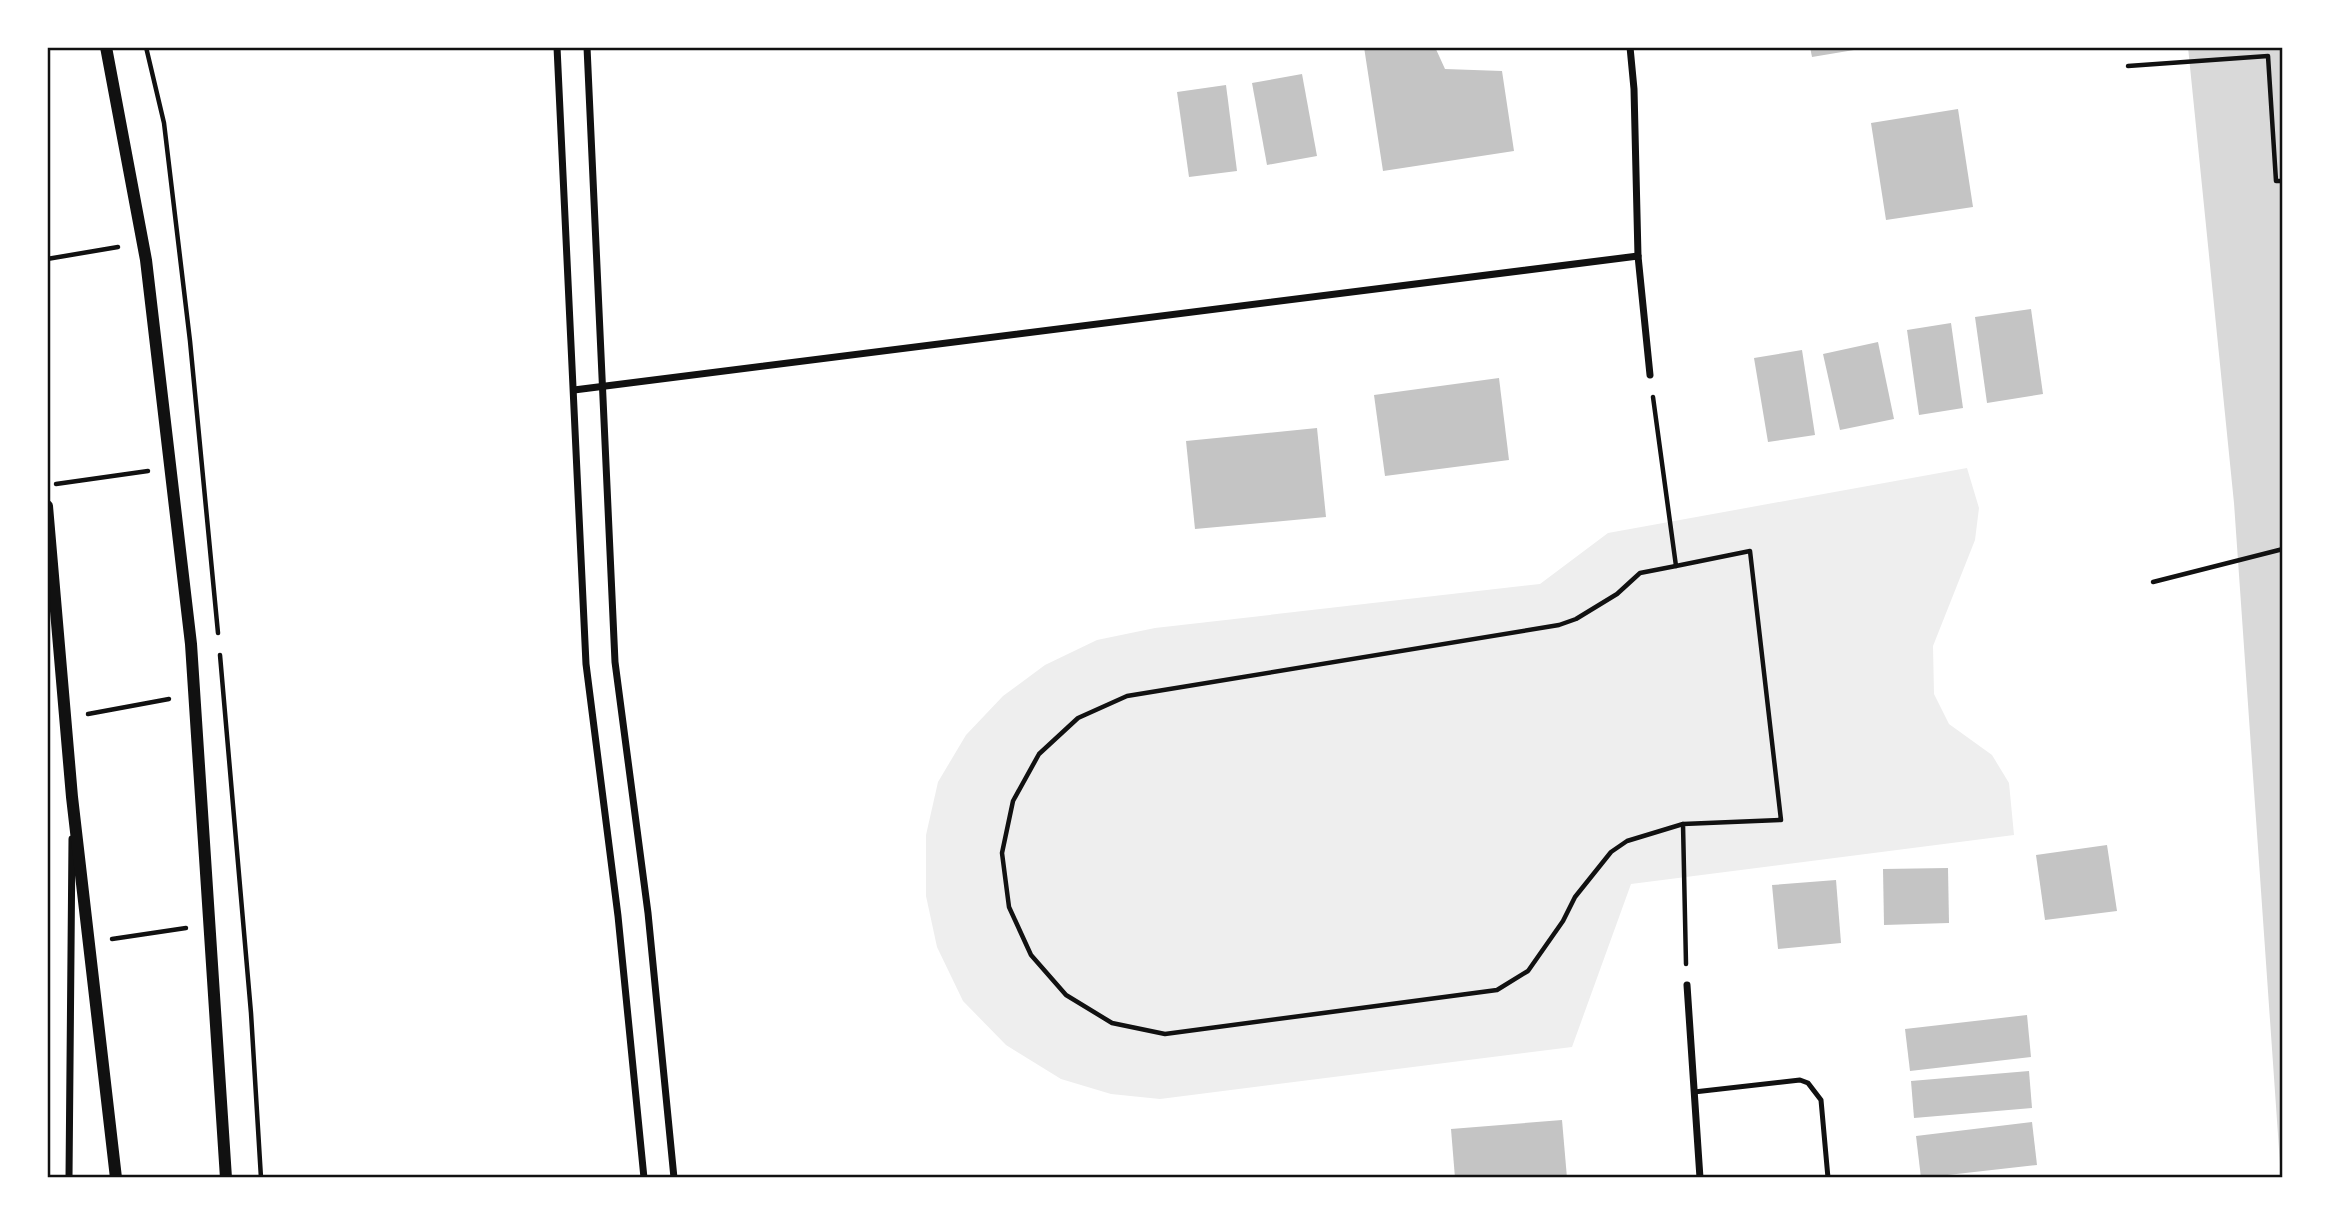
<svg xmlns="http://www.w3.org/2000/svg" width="2330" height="1225" viewBox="0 0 2330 1225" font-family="'Source Sans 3',sans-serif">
<rect width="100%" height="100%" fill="#fff"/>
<polygon fill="#eee" points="1967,468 1979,508 1975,540 1933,646 1934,694 1949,724 1992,755 2009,783 2014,835 1631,884 1572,1047 1160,1099 1111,1094 1061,1079 1006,1045 963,1001 937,947 926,896 926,835 938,782 966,735 1003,696 1045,665 1097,640 1155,628 1540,584 1608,533"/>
<polygon fill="#d9d9d9" points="2188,47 2283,47 2283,1178 2281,1178 2234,503"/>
<g fill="#c4c4c4">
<polygon points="1364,47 1435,47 1445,69 1502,71 1514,151 1383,171"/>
<polygon points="1810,47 1859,47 1860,49 1812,57"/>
<polygon points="1302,74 1317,156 1267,165 1252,83"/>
<polygon points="1226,85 1237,171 1189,177 1177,92"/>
<polygon points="1958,109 1973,207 1886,220 1871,123"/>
<polygon points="2031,309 2043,394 1987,403 1975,317"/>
<polygon points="1951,323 1963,408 1919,415 1907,330"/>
<polygon points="1878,342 1894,419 1840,430 1823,354"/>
<polygon points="1802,350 1815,435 1768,442 1754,358"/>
<polygon points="1499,378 1509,460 1385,476 1374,395"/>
<polygon points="1317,428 1326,517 1195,529 1186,441"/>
<polygon points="2107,845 2117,911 2045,920 2036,855"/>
<polygon points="1948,868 1949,923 1884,925 1883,869"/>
<polygon points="1836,880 1841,943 1778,949 1772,885"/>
<polygon points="2027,1015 2031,1057 1910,1071 1905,1029"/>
<polygon points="2029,1071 2032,1108 1914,1118 1911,1081"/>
<polygon points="1562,1120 1567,1178 1455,1178 1451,1129"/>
<polygon points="2032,1122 2037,1165 1921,1178 1916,1136"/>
</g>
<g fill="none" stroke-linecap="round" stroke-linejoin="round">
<g stroke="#111" stroke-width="4.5">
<polyline points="146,47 164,123 190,341 218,633"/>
<polyline points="2128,66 2268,56 2276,181 2283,181"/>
<polyline points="47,259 118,247"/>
<polyline points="1653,397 1676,566 1750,551 1781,820 1683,824 1686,964"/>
<polyline points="56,484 148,471"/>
<polyline points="1676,566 1640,573 1617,594 1576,619 1559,625 1127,696 1078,718 1039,754 1013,801 1002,853 1009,907 1031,955 1066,995 1112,1023 1165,1034 1497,990 1528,971 1563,921 1575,897 1611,852 1627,841 1683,824"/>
<polyline points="2153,582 2283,549"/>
<polyline points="220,655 251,1013 261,1178"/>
<polyline points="88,714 169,699"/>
<polyline points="112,939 186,928"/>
</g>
<polyline stroke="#111" stroke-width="5" points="1694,1092 1800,1080 1808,1083 1821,1100 1828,1178"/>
<g stroke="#111" stroke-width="7">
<polyline points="557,47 586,664 618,916 644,1178"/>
<polyline points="587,47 615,662 648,913 674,1178"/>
<polyline points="1630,47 1634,89 1638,256 1650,375"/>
<polyline points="574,390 1638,256"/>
<polyline points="1687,985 1700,1178"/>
<polyline points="69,1178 72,839"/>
</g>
<g stroke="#111" stroke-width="12">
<polyline points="106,47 146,260 191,644 226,1178"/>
<polyline points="47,506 72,797 116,1178"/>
</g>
</g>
<rect width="2330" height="1225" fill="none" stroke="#ffffff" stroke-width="98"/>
<rect x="49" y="49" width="2232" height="1127" fill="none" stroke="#111" stroke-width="2.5"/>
</svg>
